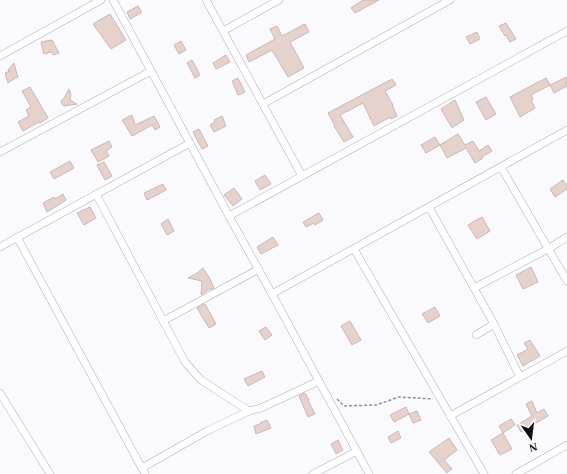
<svg xmlns="http://www.w3.org/2000/svg" width="567" height="474" viewBox="0 0 567 474" font-family="Georgia,serif">
<rect width="100%" height="100%" fill="#faf9fd"/>
<g fill="#e5d2cd" stroke="#cbb8b4">
<polygon points="363,0 379,0 355,13 351,8"/>
<polygon points="138,6 141,11 141,13 130,19 127,12"/>
<polygon points="110,14 126,40 111,49 93,24"/>
<polygon points="506,23 516,39 510,42 506,35 505,36 499,26"/>
<polygon points="305,24 309,32 290,42 304,68 288,77 272,50 249,62 246,55 275,39 270,29 277,26 282,36"/>
<polygon points="477,32 480,39 470,44 466,37"/>
<polygon points="52,40 59,53 53,55 52,52 44,54 41,42"/>
<polygon points="181,41 186,50 179,54 174,45"/>
<polygon points="226,55 230,62 216,69 213,63"/>
<polygon points="192,60 200,75 195,78 187,63"/>
<polygon points="14,63 18,78 17,77 8,83 5,73 10,71 8,70"/>
<polygon points="567,77 567,86 554,93 550,85"/>
<polygon points="238,78 245,92 238,95 232,81"/>
<polygon points="546,78 550,85 531,95 533,99 531,100 535,108 520,117 510,97"/>
<polygon points="392,79 396,85 385,91 393,105 392,105 397,116 391,119 390,117 374,126 363,103 340,115 353,137 344,142 334,126 335,126 328,113"/>
<polygon points="30,87 48,118 40,123 39,122 23,131 18,122 29,116 26,110 31,107 22,91"/>
<polygon points="69,89 71,95 70,100 77,104 64,106 62,104 61,101 64,98"/>
<polygon points="486,97 496,114 486,120 476,102"/>
<polygon points="455,100 464,120 452,128 441,109"/>
<polygon points="132,115 135,125 154,116 160,127 155,130 152,125 132,136 122,120"/>
<polygon points="222,116 226,126 214,132 210,125 215,122 214,120"/>
<polygon points="199,129 208,146 202,149 193,132"/>
<polygon points="458,134 465,145 473,141 479,151 488,145 492,151 482,157 483,158 475,163 466,148 447,158 440,145"/>
<polygon points="435,137 440,145 426,153 421,145"/>
<polygon points="109,141 112,147 106,151 109,156 98,162 91,150"/>
<polygon points="70,161 74,168 54,179 50,172"/>
<polygon points="104,162 112,176 105,180 97,165"/>
<polygon points="265,175 271,184 260,190 255,181"/>
<polygon points="563,180 567,186 567,189 555,197 550,189"/>
<polygon points="163,184 166,190 147,200 144,193"/>
<polygon points="234,188 242,199 233,206 224,195"/>
<polygon points="63,194 66,200 47,212 43,203 54,197 55,199"/>
<polygon points="90,207 96,218 84,225 77,213"/>
<polygon points="319,213 323,220 315,225 314,223 306,227 303,222"/>
<polygon points="482,217 490,231 477,239 468,225"/>
<polygon points="168,219 174,231 167,235 161,224"/>
<polygon points="273,237 278,245 261,254 257,247"/>
<polygon points="531,267 538,282 523,289 516,275"/>
<polygon points="203,268 209,277 214,288 208,290 201,295 202,281 188,278 197,273"/>
<polygon points="205,304 216,324 209,328 197,308"/>
<polygon points="435,307 440,316 428,323 422,314"/>
<polygon points="350,321 361,340 352,345 341,326"/>
<polygon points="266,327 272,335 265,340 259,331"/>
<polygon points="530,340 540,356 523,366 517,355 528,349 524,343"/>
<polygon points="262,371 265,377 248,386 244,379"/>
<polygon points="305,393 309,400 308,400 315,414 308,417 299,396"/>
<polygon points="532,401 537,413 544,409 548,416 521,432 517,425 532,416 526,404"/>
<polygon points="406,407 409,414 394,422 390,415"/>
<polygon points="417,411 421,420 413,423 409,414"/>
<polygon points="511,419 515,425 503,433 499,426"/>
<polygon points="267,420 271,428 256,434 254,426 260,424 260,423"/>
<polygon points="398,431 401,438 391,443 388,437"/>
<polygon points="503,433 512,449 500,455 491,440"/>
<polygon points="449,438 457,450 444,460 452,469 447,473 429,452"/>
<polygon points="338,440 343,450 336,454 331,444"/>
</g>
<g fill="none" stroke-linecap="round" stroke-linejoin="round">
<g stroke="#aeacbb" stroke-width="8">
<g id="street">
<polyline points="113,0 229,216 272,294 369,474"/>
<polyline points="206,0 302,176"/>
<polyline points="223,31 279,0"/>
<polyline points="0,56 101,0"/>
<polyline points="263,104 450,0"/>
<polyline points="0,152 151,71"/>
<polyline points="501,167 567,281"/>
<polyline points="96,194 185,362 201,380 249,411"/>
<polyline points="429,207 494,324 520,377"/>
<polyline points="229,216 567,31"/>
<polyline points="17,237 145,474"/>
<polyline points="0,247 190,143"/>
<polyline points="354,249 484,474"/>
<polyline points="474,288 548,249 567,237"/>
<polyline points="272,294 567,130"/>
<polyline points="163,321 259,269"/>
<polyline points="476,335 494,324"/>
<polyline points="0,393 50,474"/>
<polyline points="450,416 567,351"/>
<polyline points="142,468 207,431 249,411 261,408 319,381"/>
<polyline points="313,474 357,451"/>
<polyline points="516,474 567,445"/>
</g>
</g>
<polyline stroke="#919094" stroke-width="1.5" stroke-dasharray="3 2" stroke-linecap="butt" points="337,399 344,406 376,405 399,397 433,399"/>
<use href="#street" stroke="#fff" stroke-width="7"/>
</g>
<g transform="translate(531 438) rotate(166)" stroke="#ffffff" stroke-width="3" paint-order="stroke">
<path d="M0-3L7 15L0 10L-7 15Z" fill="#100f14"/>
<text y="-6" font-size="11" font-weight="bold" text-anchor="middle" fill="#100f14">N</text>
</g>
</svg>
